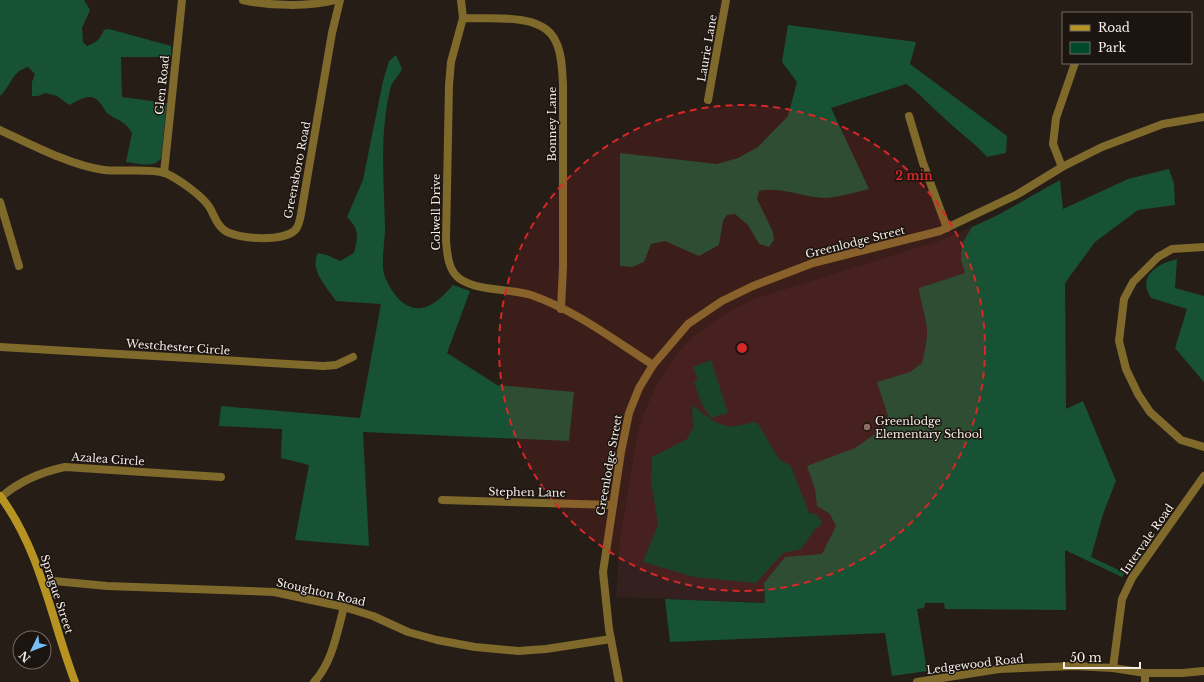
<svg xmlns="http://www.w3.org/2000/svg" width="1204" height="682" viewBox="0 0 1204 682" font-family="'Libre Baskerville',serif">
<rect width="100%" height="100%" fill="#261d17"/>
<polygon fill="#33201f" points="1060,180 1065,232 1066,409 1083,401 1116,481 1103,514 1091,557 1125,573 1122,577 1065,550 1066,610 945,609 944,603 925,603 924,608 917,609 927,671 892,676 881,607 616,597 620,541 637,437 642,418 657,384 680,351 693,337 725,314 754,299 939,241 996,216"/>
<g fill="#00482a">
<polygon points="711,360 728,413 711,418 702,405 694,382 698,380 693,367"/>
<path d="M 692,405 C 705,415 719,429 736,426 C 743,425 750,422 757,422 L 779,459 L 791,466 L 809,513 L 816,514 L 822,521 L 820,526 L 816,528 L 801,549 L 783,553 L 756,583 L 694,577 L 643,562 L 658,524 L 651,482 L 652,457 L 687,439 L 693,428 Z"/>
</g>
<g fill="#175235">
<path d="M 0,0 L 84,0 L 90,10 L 82,28 L 83,42 L 87,46 C 96,43 100,39 104,30 L 109,29 L 171,46 L 171,57 L 121,57 L 122,97 L 167,103 L 161,158 C 155,169 136,163 126,162 L 132,133 C 125,121 120,122 110,115 C 105,113 104,107 100,103 C 91,91 80,100 69,105 L 57,96 L 45,93 L 38,96 L 32,96 L 32,82 L 35,74 L 28,67 C 11,72 12,85 0,96 Z"/>
<path d="M 788,25 L 916,42 L 910,64 L 1007,136 L 1006,153 L 987,157 C 973,141 956,130 941,115 C 929,105 920,93 906,84 L 831,108 L 869,189 C 856,192 840,197 826,198 C 804,198 780,186 759,191 L 757,199 L 773,232 L 774,240 L 769,247 L 759,244 L 748,225 L 735,214 L 727,215 L 723,221 L 719,245 L 699,256 L 665,241 L 651,244 L 644,262 L 632,267 L 620,266 L 620,153 L 717,164 L 738,158 L 758,147 L 788,116 L 797,82 L 782,62 Z"/>
<path d="M 396,55 L 402,69 C 399,76 392,82 391,86 C 379,132 384,181 385,228 C 385,241 381,262 384,274 C 389,289 403,311 422,308 C 434,306 445,294 453,285 L 470,291 L 447,353 L 497,385 L 574,392 L 569,441 L 363,432 L 369,546 L 295,540 L 309,465 L 281,458 L 282,429 L 219,426 L 221,406 L 360,418 L 381,304 L 336,301 C 327,287 309,270 318,253 L 327,255 L 340,261 L 354,253 C 358,236 360,230 347,217 L 363,180 L 383,81 L 389,61 Z"/>
<path d="M 1169,169 L 1174,184 L 1175,205 L 1138,210 L 1095,242 L 1065,283 L 1066,409 L 1083,401 L 1116,481 L 1103,514 L 1091,557 L 1125,573 L 1122,577 L 1065,550 L 1066,610 L 945,609 L 944,603 L 925,603 L 924,608 L 917,609 L 927,671 L 892,676 L 885,633 L 670,642 L 665,599 L 765,603 L 764,583 L 785,557 L 822,554 L 836,526 L 830,514 L 817,506 L 815,489 L 807,466 L 855,448 L 882,429 L 888,416 L 877,382 L 910,372 L 922,363 C 925,350 929,335 926,322 C 924,310 920,300 919,288 L 965,273 L 961,260 L 962,244 L 972,227 L 996,216 L 1060,180 L 1063,209 L 1128,179 Z"/>
<path d="M 1177,259 L 1175,288 L 1204,296 L 1204,382 L 1175,348 L 1187,309 L 1151,298 C 1137,276 1157,264 1177,259 Z"/>
</g>
<g fill="none" stroke-linecap="round" stroke-linejoin="round">
<g stroke="#7f692b" stroke-width="8">
<path d="M 243,0 C 270,6 309,7 336,0"/>
<path d="M 461,0 L 463,18 L 451,62 L 449,85 L 446,240 C 447,253 448,271 460,279 C 480,292 509,288 531,295 C 575,310 614,340 653,365"/>
<path d="M 463,18 C 489,20 543,11 556,42 C 562,54 562,70 563,84 L 563,267 L 561,309"/>
<polyline points="708,100 726,0"/>
<polyline points="909,116 923,163 947,228"/>
<path d="M 0,130 C 30,144 72,166 104,170 C 121,172 150,168 165,173 C 177,178 203,196 210,208 C 215,217 216,224 224,230 C 237,240 286,242 296,229 C 299,225 300,219 301,214 L 332,33 L 340,0"/>
<polyline points="1062,167 1053,144 1056,118 1075,63"/>
<polyline points="164,173 182,0"/>
<polyline points="0,202 19,266"/>
<polyline points="1204,247 1172,249 1158,257 1133,282 1124,299 1119,341 1126,369 1138,394 1150,412 1181,440 1204,447"/>
<polyline points="0,347 323,366 336,365 353,357"/>
<path d="M 0,498 C 18,482 41,472 65,467 L 221,477"/>
<polyline points="442,500 613,505"/>
<polyline points="45,585 54,581 107,586 274,592 344,607 373,616 408,632 437,640 475,647 518,651 546,649 611,639"/>
<polyline points="1113,668 1122,599 1132,578 1204,476"/>
<path d="M 314,682 C 332,663 337,633 344,607"/>
<polyline points="917,682 999,669 1074,666 1113,668 1145,673 1182,673 1204,671"/>
<polyline points="1145,682 1145,673"/>
</g>
<polyline stroke="#7f692b" stroke-width="8" points="619,682 609,629 603,572 621,452 629,413 639,388 653,365 688,324 722,301 753,286 813,263 940,231 1018,194 1062,167 1102,147 1163,124 1204,117"/>
<path stroke="#b79321" stroke-width="8" d="M 0,496 C 41,551 51,619 75,682"/>
</g>
<circle cx="742" cy="348" r="243" fill="#d62828" fill-opacity=".12"/>
<circle fill="none" stroke="#d62828" stroke-width="2" stroke-dasharray="7 5" cx="742" cy="348" r="243"/>
<circle fill="#8d6e63" stroke="#1c140e" stroke-width="1.5" cx="867" cy="427" r="4"/>
<g text-anchor="middle" dominant-baseline="central" stroke-width="3" stroke-linejoin="round" paint-order="stroke">
<g font-size="11" fill="#f3ece8" stroke="#1c140e">
<text transform="translate(707 48) rotate(-80)">Laurie Lane</text>
<text transform="translate(162 85) rotate(-84)">Glen Road</text>
<text transform="translate(552 124) rotate(-90)">Bonney Lane</text>
<text transform="translate(297 170) rotate(-79)">Greensboro Road</text>
<text transform="translate(436 212) rotate(-90)">Colwell Drive</text>
<text transform="translate(855 242) rotate(-14)">Greenlodge Street</text>
<text transform="translate(178 347) rotate(4)">Westchester Circle</text>
<text transform="translate(108 459) rotate(4)">Azalea Circle</text>
<text transform="translate(609 465) rotate(-80)">Greenlodge Street</text>
<text transform="translate(527 492) rotate(1)">Stephen Lane</text>
<text transform="translate(1147 539) rotate(-55)">Intervale Road</text>
<text transform="translate(321 592) rotate(13)">Stoughton Road</text>
<text transform="translate(57 594) rotate(72)">Sprague Street</text>
<text transform="translate(975 664) rotate(-7)">Ledgewood Road</text>
</g>
<g font-size="11" fill="#f3ece8" stroke="#1c140e" text-anchor="start">
<text x="875" y="421">Greenlodge<tspan x="875" dy="13">Elementary School</tspan></text>
</g>
</g>
<circle cx="742" cy="348" r="6" fill="#d62828" stroke="#1c140e" stroke-width="2"/>
<g font-size="12" text-anchor="middle" font-weight="bold" fill="#d62828" stroke="#1c140e" stroke-width="3" stroke-linejoin="round" paint-order="stroke">
<text x="914" y="180">2 min</text>
</g>
<rect x="1062" y="12" width="130" height="52" fill="#1c140e" stroke="#726a65"/>
<rect x="1070" y="25" width="20" height="6" fill="#b79321" stroke="#726a65"/>
<text x="1098" y="32" font-size="12" fill="#f3ece8">Road</text>
<rect x="1070" y="42" width="20" height="12" fill="#00482a" stroke="#726a65"/>
<text x="1098" y="52" font-size="12" fill="#f3ece8">Park</text>
<g transform="translate(32 650) rotate(227)"><circle r="19" fill="#1c140e" stroke="#726a65"/>
<path d="M0-3L7 15L0 10L-7 15Z" fill="#78bff7"/>
<text y="-6" font-size="11" font-weight="bold" text-anchor="middle" fill="#f3ece8">N</text>
</g>
<path d="M1064 662v6h76v-6" fill="none" stroke="#f3ece8" stroke-width="2"/>
<text x="1070" y="662" font-size="12" fill="#f3ece8" stroke="#1c140e" stroke-width="3" paint-order="stroke">50 m</text>
</svg>
